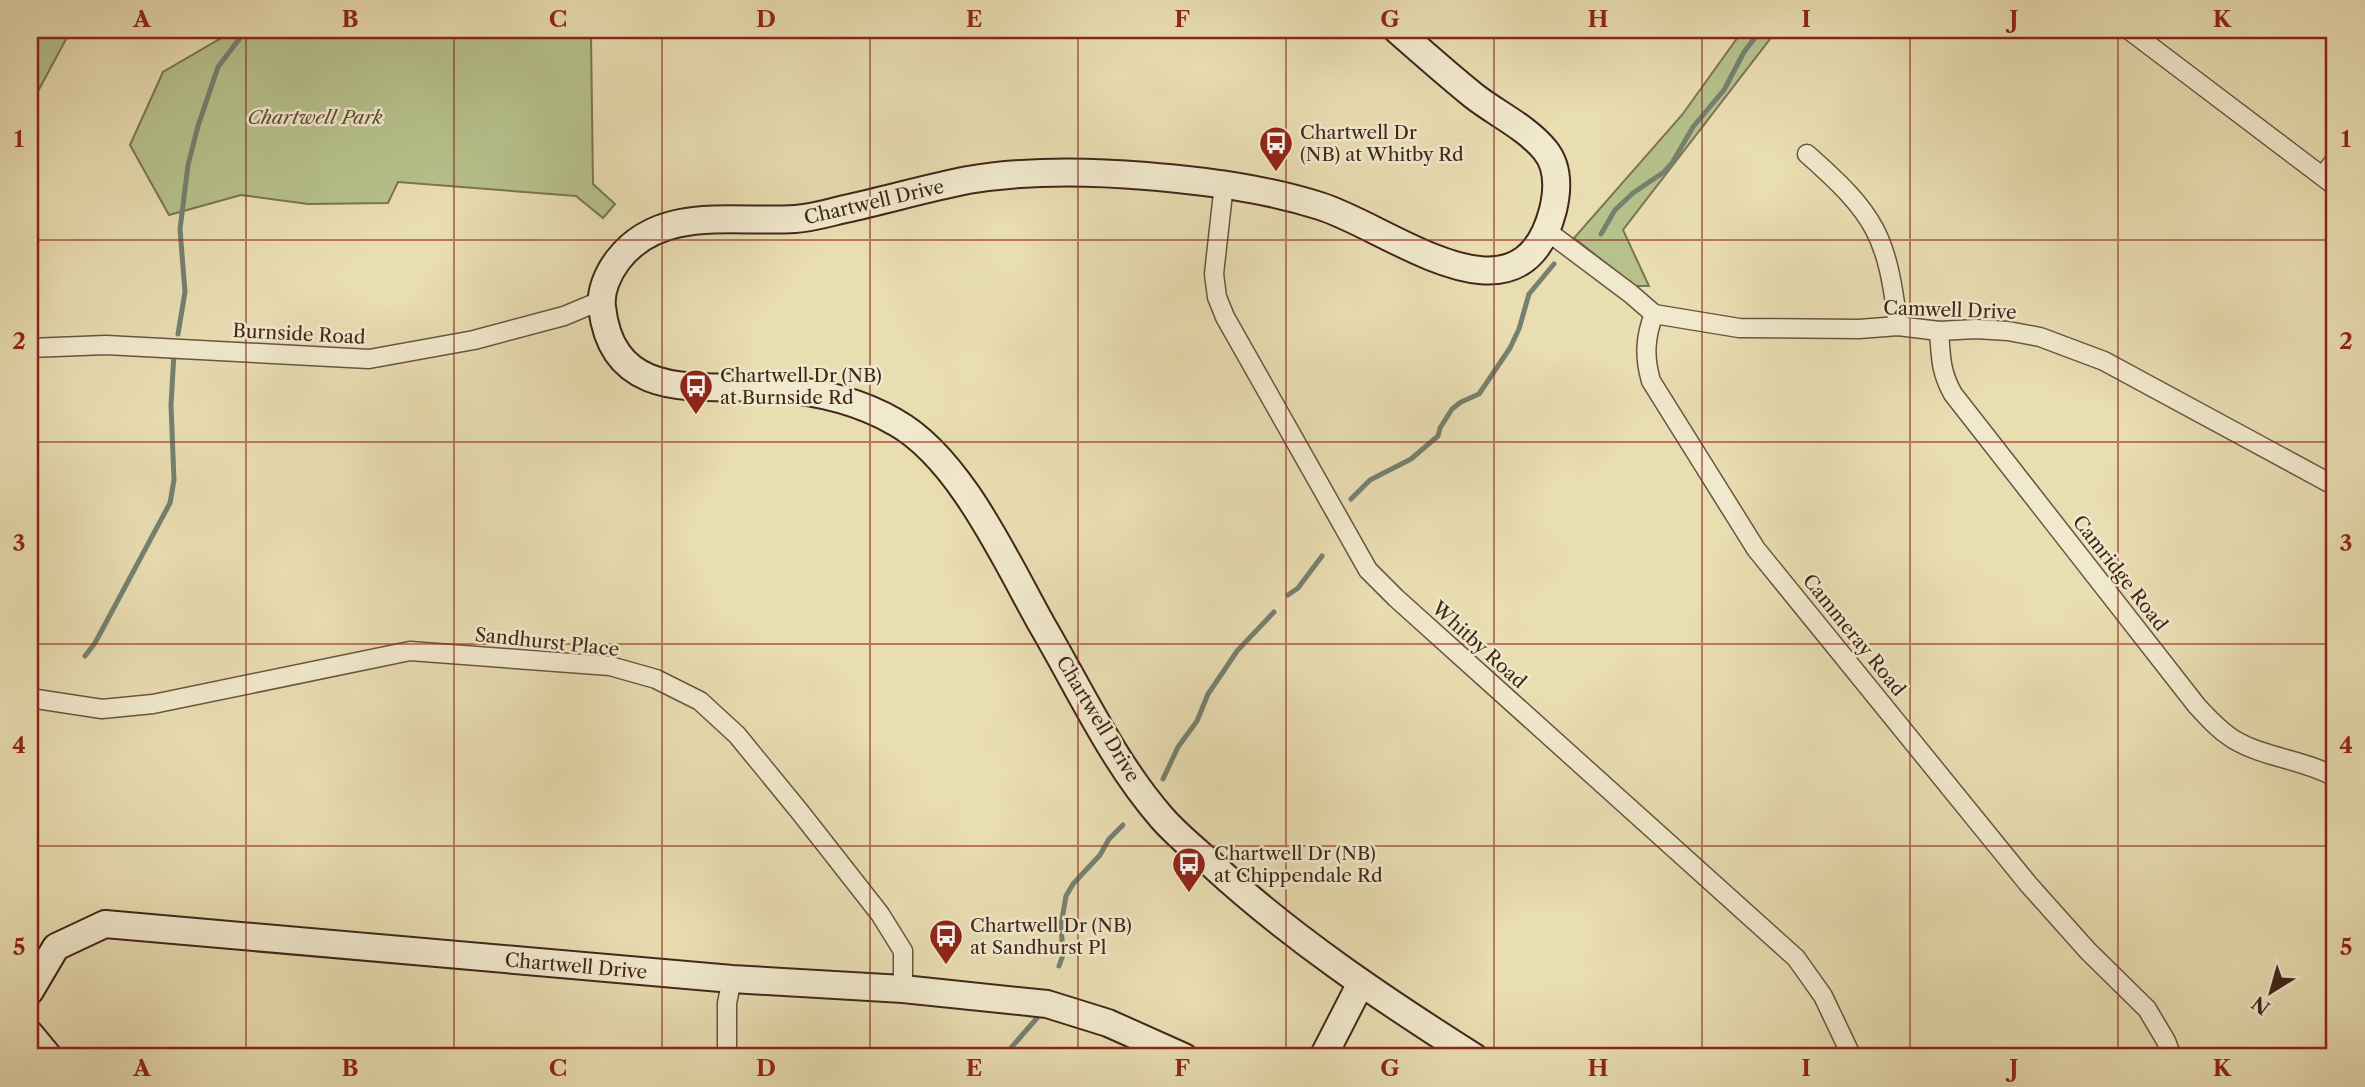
<svg xmlns="http://www.w3.org/2000/svg" width="2365" height="1087" viewBox="0 0 2365 1087" font-family="'Libre Caslon Text',serif">
<rect width="100%" height="100%" fill="#e9ddb2"/>
<filter id="stains"><feTurbulence type="fractalNoise" baseFrequency=".00286" numOctaves="4"/><feColorMatrix values="0 0 0 0 .2 0 0 0 0 .09 0 0 0 0 .02 0 0 0 .5 -.17"/></filter>
<radialGradient id="worn" r=".72"><stop offset=".6" stop-color="#630" stop-opacity="0"/><stop offset="1" stop-color="#630" stop-opacity=".3"/></radialGradient>
<g fill="#b6c18c" stroke="#7c7453" stroke-width="2">
<polygon points="30,30 71,30 30,106"/>
<polygon points="235,30 539,30 591,37 593,184 615,204 603,218 576,196 398,182 388,203 308,204 241,195 169,215 130,145 163,72"/>
<polygon points="1743,30 1777,30 1623,230 1649,286 1635,286 1574,238 1682,115"/>
</g>
<g fill="none" stroke-linecap="round" stroke-linejoin="round">
<g stroke="#75816f" stroke-width="5">
<polyline points="1601,234 1615,210 1633,193 1664,172 1672,163 1693,127 1724,90 1744,52 1761,30"/>
<polyline points="178,334 185,292 180,229 188,165 198,126 218,67 246,30"/>
<polyline points="1351,499 1370,480 1411,459 1438,436 1440,428 1452,409 1461,402 1479,394 1510,348 1519,329 1529,294 1554,264"/>
<polyline points="1288,595 1298,588 1322,556"/>
<polyline points="85,656 95,643 170,503 174,480 171,405 174,353"/>
<polyline points="1163,779 1178,747 1197,721 1208,694 1223,672 1237,651 1274,612"/>
<polyline points="1059,966 1063,955 1061,925 1066,896 1073,884 1100,855 1109,839 1123,825"/>
<polyline points="1003,1057 1037,1018"/>
</g>
<g stroke="#6b5440" stroke-width="21">
<g id="street">
<polyline points="2129,30 2335,186"/>
<path d="M 1807,154 C 1876,215 1887,235 1898,326"/>
<polyline points="2323,176 2335,160"/>
<polyline points="1224,184 1214,274 1217,297 1225,317 1368,570 1396,598 1796,958 1823,996 1852,1057"/>
<polyline points="1547,231 1631,294 1654,314"/>
<path d="M 1654,314 C 1645,337 1644,357 1651,381 L 1756,549 L 2029,885 L 2088,951 L 2147,1009 L 2166,1041 L 2172,1057"/>
<polyline points="1654,314 1739,328 1859,329 1898,326 1939,331 1976,329 2008,331 2040,337 2104,361 2335,486"/>
<path d="M 1939,331 C 1941,356 1940,371 1953,394 L 2197,706 C 2208,718 2219,730 2233,739 C 2264,758 2303,759 2335,777"/>
<polyline points="30,348 106,345 369,359 474,340 564,316 600,301"/>
<polyline points="30,698 102,709 153,704 410,651 610,666 656,679 700,701 737,735 800,812 880,914 903,951 903,989"/>
<polyline points="727,1057 727,1003 732,979"/>
</g>
</g>
<g stroke="#41261a" stroke-width="30">
<g id="secondary">
<path d="M 1397,30 C 1422,52 1448,75 1474,96 C 1497,114 1526,127 1545,150 C 1559,167 1558,189 1553,210 C 1520,337 1391,228 1320,206 C 1263,188 1205,181 1146,176 C 1087,171 1027,170 968,180 C 927,188 886,200 845,209 C 828,213 812,218 795,219 C 733,223 660,205 618,260 C 608,273 600,291 602,307 C 613,405 702,384 773,388 C 814,391 859,401 895,422 C 960,458 1006,561 1042,625 C 1080,690 1113,762 1162,818 C 1176,834 1193,848 1209,862 C 1290,937 1381,998 1474,1057"/>
<polyline points="30,991 56,947 105,924 732,979 903,989 1047,1004 1108,1023 1184,1057"/>
<polyline points="30,1034 49,1057"/>
<polyline points="1323,1057 1361,983"/>
</g>
</g>
<use href="#street" stroke="#f1e9cd" stroke-width="18"/>
<use href="#secondary" stroke="#f1e9cd" stroke-width="26"/>
</g>
<path fill="none" stroke="#8f2418" stroke-width="2" stroke-opacity="0.55" d="M 246,30 L 246,1057M 454,30 L 454,1057M 662,30 L 662,1057M 870,30 L 870,1057M 1078,30 L 1078,1057M 1286,30 L 1286,1057M 1494,30 L 1494,1057M 1702,30 L 1702,1057M 1910,30 L 1910,1057M 2118,30 L 2118,1057M 30,240 L 2335,240M 30,442 L 2335,442M 30,644 L 2335,644M 30,846 L 2335,846"/>
<defs>
<g id="bus-pin" transform="scale(1.75)"><path d="M0 17L-7.5 6A9.5 9.5 0 1 1 7.5 6Z" fill="#8f2418" stroke="#f1e9cd"/><path d="M-5-6H5V4H4V6H2V4H-2V6H-4V4H-5ZM-3.5-4V0h7V-4ZM-3.5 1.2v1.5H-2V1.2ZM2 1.2v1.5H3.5V1.2Z" fill="#fff"/></g>
</defs>
<g fill-rule="evenodd">
<use href="#bus-pin" x="1276" y="143"/>
<use href="#bus-pin" x="696" y="386"/>
<use href="#bus-pin" x="1189" y="864"/>
<use href="#bus-pin" x="946" y="936"/>
</g>
<g text-anchor="middle" dominant-baseline="central" stroke-width="5" stroke-linejoin="round" paint-order="stroke">
<g font-size="19" font-style="italic" fill="#5e4d36" stroke="#f1e9cd">
<text x="315" y="117">Chartwell Park</text>
</g>
<g font-size="19" fill="#41261a" stroke="#f1e9cd" text-anchor="start">
<text x="1300" y="132">Chartwell Dr<tspan x="1300" dy="22">(NB) at Whitby Rd</tspan></text>
<text x="720" y="375">Chartwell Dr (NB)<tspan x="720" dy="22">at Burnside Rd</tspan></text>
<text x="1214" y="853">Chartwell Dr (NB)<tspan x="1214" dy="22">at Chippendale Rd</tspan></text>
<text x="970" y="925">Chartwell Dr (NB)<tspan x="970" dy="22">at Sandhurst Pl</tspan></text>
</g>
<g font-size="19" fill="#41261a" stroke="#f1e9cd">
<text transform="translate(874 202) rotate(-13)">Chartwell Drive</text>
<text transform="translate(1950 310) rotate(2)">Camwell Drive</text>
<text transform="translate(299 334) rotate(3)">Burnside Road</text>
<text transform="translate(2120 573) rotate(52)">Camridge Road</text>
<text transform="translate(1854 635) rotate(51)">Cammeray Road</text>
<text transform="translate(547 642) rotate(6)">Sandhurst Place</text>
<text transform="translate(1479 645) rotate(42)">Whitby Road</text>
<text transform="translate(1098 719) rotate(59)">Chartwell Drive</text>
<text transform="translate(576 966) rotate(5)">Chartwell Drive</text>
</g>
</g>
<rect width="2365" height="1087" fill="none" stroke="#e9ddb2" stroke-width="77"/>
<g transform="translate(2271 992) rotate(217)" stroke="#f1e9cd" stroke-width="5" paint-order="stroke">
<path d="M0-5L12 26L0 18L-12 26Z" fill="#41261a"/>
<text y="-10" font-size="19" font-weight="bold" text-anchor="middle" fill="#41261a">N</text>
</g>
<rect x="38" y="38" width="2288" height="1010" fill="none" stroke="#8f2418" stroke-width="2.5"/>
<g font-size="23" text-anchor="middle" font-weight="bold" fill="#8f2418">
<text x="142" y="27">A</text>
<text x="350" y="27">B</text>
<text x="558" y="27">C</text>
<text x="766" y="27">D</text>
<text x="974" y="27">E</text>
<text x="1182" y="27">F</text>
<text x="1390" y="27">G</text>
<text x="1598" y="27">H</text>
<text x="1806" y="27">I</text>
<text x="2014" y="27">J</text>
<text x="2222" y="27">K</text>
<text x="19" y="147">1</text>
<text x="2346" y="147">1</text>
<text x="19" y="349">2</text>
<text x="2346" y="349">2</text>
<text x="19" y="551">3</text>
<text x="2346" y="551">3</text>
<text x="19" y="753">4</text>
<text x="2346" y="753">4</text>
<text x="19" y="955">5</text>
<text x="2346" y="955">5</text>
<text x="142" y="1076">A</text>
<text x="350" y="1076">B</text>
<text x="558" y="1076">C</text>
<text x="766" y="1076">D</text>
<text x="974" y="1076">E</text>
<text x="1182" y="1076">F</text>
<text x="1390" y="1076">G</text>
<text x="1598" y="1076">H</text>
<text x="1806" y="1076">I</text>
<text x="2014" y="1076">J</text>
<text x="2222" y="1076">K</text>
</g>
<rect width="100%" height="100%" filter="url(#stains)"/>
<rect width="100%" height="100%" fill="url(#worn)"/>
</svg>
